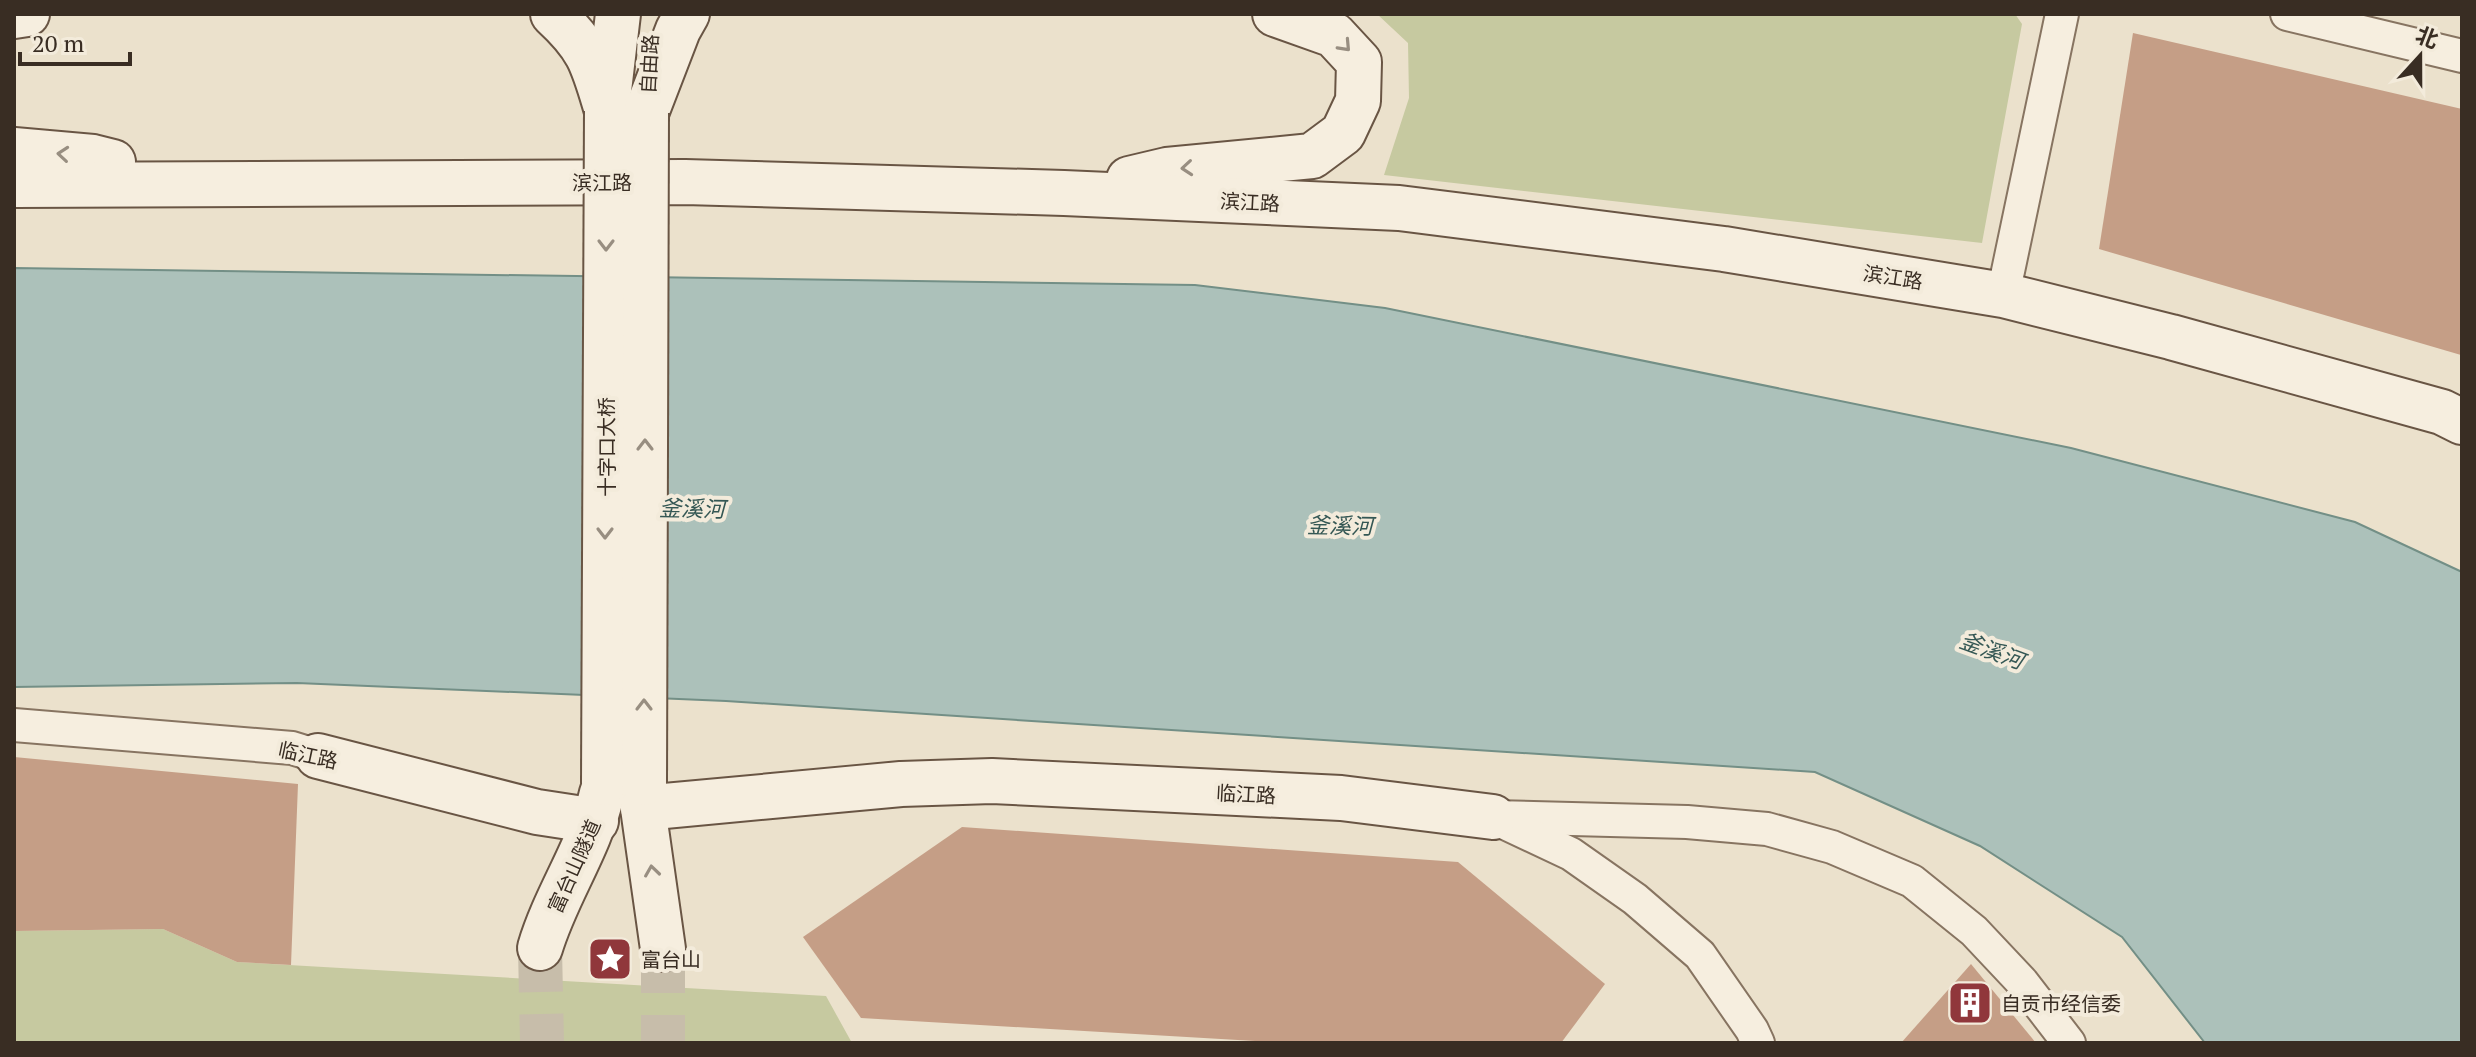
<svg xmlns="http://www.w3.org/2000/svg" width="2476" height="1057" viewBox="0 0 2476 1057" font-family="'PT Serif','Noto Sans SC',serif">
<rect width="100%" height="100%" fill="#ebe1cc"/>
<g fill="#c6c9a0">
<polygon points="1377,14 2015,14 2022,24 1982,243 1384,175 1409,98 1408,43"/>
<polygon points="163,929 237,962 826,996 852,1043 14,1043 14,931"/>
</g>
<polygon fill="#acc1ba" stroke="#738f86" stroke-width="2" points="14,268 1195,285 1385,308 2071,448 2355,522 2462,572 2462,1043 2205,1043 2122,937 1980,846 1815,772 726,701 297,683 14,687"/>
<g fill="#c59e86">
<polygon points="2133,33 2462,109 2461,355 2099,249"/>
<polygon points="14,757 298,784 291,965 237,962 163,929 14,931"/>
<polygon points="962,827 1458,862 1605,984 1561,1043 1290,1043 861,1018 803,937"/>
<polygon points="1971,964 2036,1043 1901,1043"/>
</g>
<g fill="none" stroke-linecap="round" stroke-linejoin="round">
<g stroke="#c7bdaa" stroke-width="44" stroke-dasharray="44 22" stroke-linecap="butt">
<polyline points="540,948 542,1043"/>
<polyline points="663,949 663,1043"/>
</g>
<g stroke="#877461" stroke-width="36">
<g id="street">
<polyline points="2287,14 2462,56"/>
<polyline points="2003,295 2062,14"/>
<polyline points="14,725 292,748 318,756"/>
<polyline points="1493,817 1687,822 1767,829 1832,847 1912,881 1974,931 2022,982 2069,1043"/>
<polyline points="1503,822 1571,854 1635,899 1700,955 1752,1030 1758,1043"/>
</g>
</g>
<g stroke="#695544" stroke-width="48">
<g id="secondary">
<path d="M 553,14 C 590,48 593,64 607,111"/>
<polyline points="14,16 27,14"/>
<polyline points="608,99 618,14"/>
<polyline points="646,113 678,30 687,14"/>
<polyline points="14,150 93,157 113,162"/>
<polyline points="1129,179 1167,170 1312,156 1343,133 1358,101 1359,62 1334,35 1275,14"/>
<polyline points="14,185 685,182 1064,193 1399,208 1724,249 2003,295 2171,337 2442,412 2462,422"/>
<polyline points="318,756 537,812 596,821"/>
<polyline points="644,783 643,808 663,949"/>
<polyline points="643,808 901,784 992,781 1341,798 1493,817"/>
<path d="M 540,948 C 556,894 590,848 602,793"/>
</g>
</g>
<use href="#street" stroke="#f6eedf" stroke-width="32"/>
<use href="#secondary" stroke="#f6eedf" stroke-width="44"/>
<g stroke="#695544" stroke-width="48" stroke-linecap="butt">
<g id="secondary-bridge">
<polyline points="604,783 607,111"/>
<polyline points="644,783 646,113"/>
</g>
</g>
<use href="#secondary-bridge" stroke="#f6eedf" stroke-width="44"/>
</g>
<defs><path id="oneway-chevron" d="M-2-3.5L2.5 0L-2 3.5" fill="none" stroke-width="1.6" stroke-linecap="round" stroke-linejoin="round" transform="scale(2)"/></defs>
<g stroke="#988e81">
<use href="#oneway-chevron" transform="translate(1345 46) rotate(47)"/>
<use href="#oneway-chevron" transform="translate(63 154) rotate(-175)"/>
<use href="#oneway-chevron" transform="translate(1187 168) rotate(175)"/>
<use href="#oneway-chevron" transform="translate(606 245) rotate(90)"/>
<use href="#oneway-chevron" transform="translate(645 445) rotate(-90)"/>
<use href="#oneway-chevron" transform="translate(605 533) rotate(90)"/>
<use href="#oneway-chevron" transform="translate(644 705) rotate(-90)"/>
<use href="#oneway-chevron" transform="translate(652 871) rotate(-98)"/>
</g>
<defs>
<g id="sight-square" transform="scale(2.3)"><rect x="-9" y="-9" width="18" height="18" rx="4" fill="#90373b" stroke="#f3ebdb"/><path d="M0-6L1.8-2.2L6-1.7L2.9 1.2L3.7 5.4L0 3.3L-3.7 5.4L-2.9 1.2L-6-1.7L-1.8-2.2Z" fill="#fff"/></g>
<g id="building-square" transform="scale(2.3)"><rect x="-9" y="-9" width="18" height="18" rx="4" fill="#90373b" stroke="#f3ebdb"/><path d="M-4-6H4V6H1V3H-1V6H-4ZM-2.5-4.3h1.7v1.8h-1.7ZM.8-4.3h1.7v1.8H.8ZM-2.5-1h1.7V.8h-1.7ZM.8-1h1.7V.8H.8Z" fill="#fff"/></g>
</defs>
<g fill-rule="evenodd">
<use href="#sight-square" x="610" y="959"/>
<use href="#building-square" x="1970" y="1003"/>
</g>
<g text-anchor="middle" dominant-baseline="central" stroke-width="8" stroke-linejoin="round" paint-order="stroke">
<g font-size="20" fill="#392d23" stroke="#f3ebdb">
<text transform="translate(649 64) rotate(-87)">自由路</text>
<text x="602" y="182">滨江路</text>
<text transform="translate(1250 202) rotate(3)">滨江路</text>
<text transform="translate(1893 277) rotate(9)">滨江路</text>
<text transform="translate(606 447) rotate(-90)">十字口大桥</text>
<text transform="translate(308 755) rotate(12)">临江路</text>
<text transform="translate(1246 794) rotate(3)">临江路</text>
<text transform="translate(574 866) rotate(-66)">富台山隧道</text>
</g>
<g font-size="20" fill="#392d23" stroke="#f3ebdb" text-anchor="start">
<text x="641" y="959">富台山</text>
<text x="2001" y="1003">自贡市经信委</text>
</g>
<g font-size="22" font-style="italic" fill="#345754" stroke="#f3ebdb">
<text transform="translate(692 508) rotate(1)">釜溪河</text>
<text transform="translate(1340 525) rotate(1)">釜溪河</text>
<text transform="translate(1992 650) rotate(20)">釜溪河</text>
</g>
</g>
<rect width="2476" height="1057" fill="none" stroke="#392d23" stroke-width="32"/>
<g transform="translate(2420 56) rotate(21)" stroke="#f3ebdb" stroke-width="6" paint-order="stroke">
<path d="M0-6L14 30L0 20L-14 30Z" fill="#392d23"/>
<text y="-12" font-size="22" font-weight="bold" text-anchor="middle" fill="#392d23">北</text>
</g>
<path d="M20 52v12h110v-12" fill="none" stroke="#392d23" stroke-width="4"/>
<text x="32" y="52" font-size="24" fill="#392d23" stroke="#f3ebdb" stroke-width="6" paint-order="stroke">20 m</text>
</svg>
